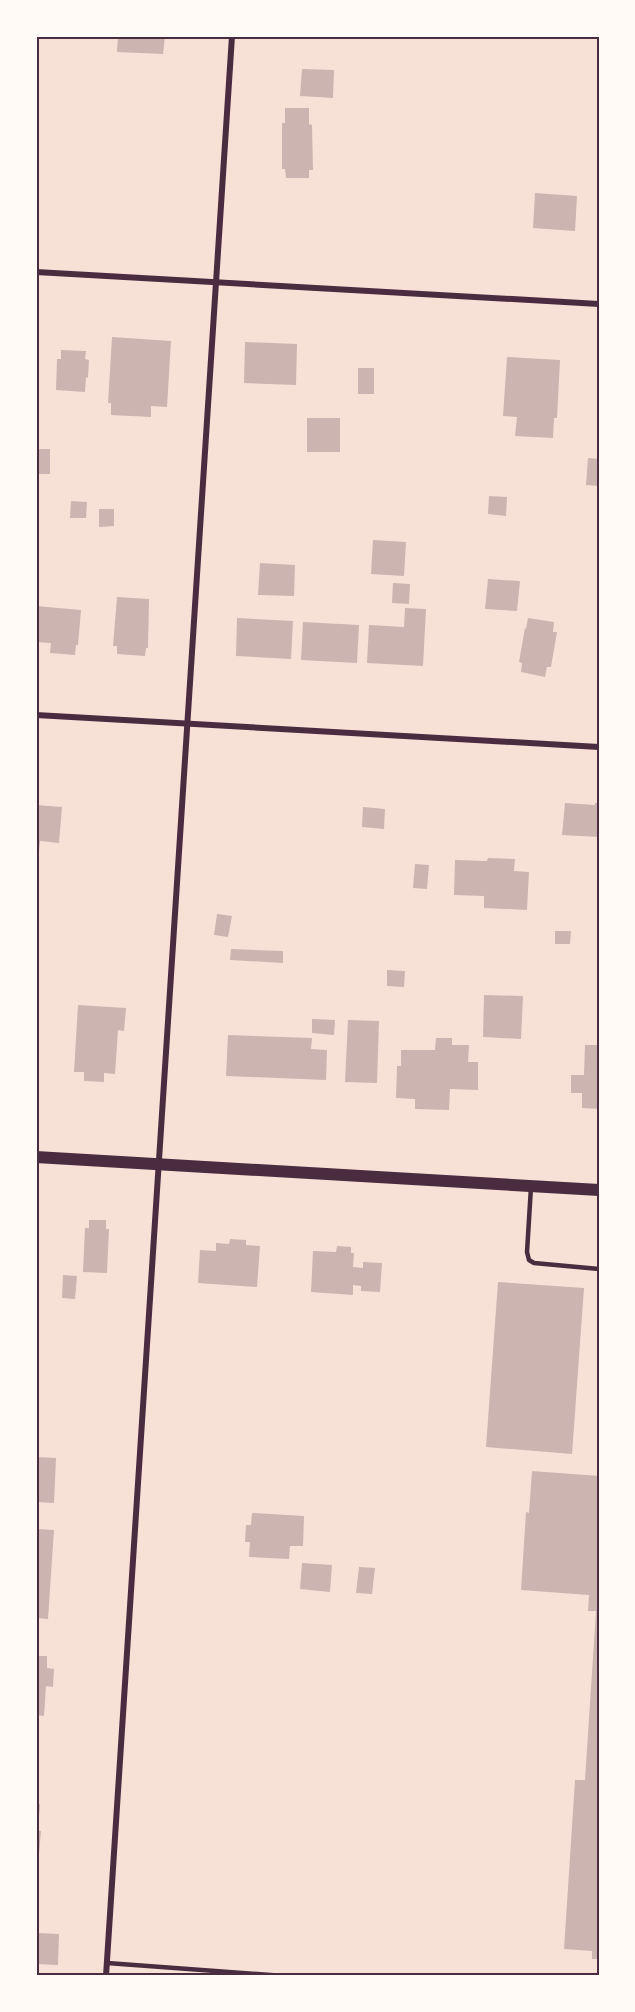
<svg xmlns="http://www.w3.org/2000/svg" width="635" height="2012" viewBox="0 0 635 2012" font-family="Commissioner,sans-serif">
<rect width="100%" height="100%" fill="#f7e1d7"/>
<g fill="#ccb4b1">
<polygon points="118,36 165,36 163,54 117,52"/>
<polygon points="302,69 334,70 333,98 300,96"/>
<polygon points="285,108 309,108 309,124 312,125 313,170 309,170 309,178 286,178 285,169 282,169 282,123 285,123"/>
<polygon points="535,193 577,196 575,231 533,228"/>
<polygon points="112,337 171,341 167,407 151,406 151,417 111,415 111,403 108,403"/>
<polygon points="245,342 297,344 296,385 244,383"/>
<polygon points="61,350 86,351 85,359 89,360 88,378 86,377 85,392 56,390 57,359 61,359"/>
<polygon points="507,357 560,360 557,418 554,418 553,438 515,436 517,417 503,416"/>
<rect x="358" y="368" width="16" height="26"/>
<rect x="307" y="418" width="33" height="34"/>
<rect x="36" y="449" width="14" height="25"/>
<polygon points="588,458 599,459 599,486 586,485"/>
<polygon points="489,496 507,497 506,516 488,514"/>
<polygon points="71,501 87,502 86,518 70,518"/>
<polygon points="99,509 114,509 114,526 99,527"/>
<polygon points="373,540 406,542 404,576 371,574"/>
<polygon points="260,563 295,565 294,596 258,595"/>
<polygon points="488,579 520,581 517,611 485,609"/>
<polygon points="393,583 410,584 409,604 392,603"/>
<polygon points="117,597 149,599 148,648 146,648 145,656 117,654 117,646 113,646"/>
<polygon points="36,606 81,610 78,645 76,645 75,655 50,653 51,643 36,642"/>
<polygon points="405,608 426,609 423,666 367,663 369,625 404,627"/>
<polygon points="237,618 293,621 291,659 236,656"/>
<polygon points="528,618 554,622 553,632 557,632 551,667 547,667 545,677 521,672 522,663 519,662 525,628 526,629"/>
<polygon points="303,622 359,625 357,663 301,660"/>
<polygon points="565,803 595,805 595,803 599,803 599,837 562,835"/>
<polygon points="36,805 62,807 59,843 40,841 39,851 36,850"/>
<polygon points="363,807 385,809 384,829 362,827"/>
<polygon points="488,858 515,859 514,871 529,872 527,910 484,908 484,896 454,895 455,860 487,861"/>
<polygon points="415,864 429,865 427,889 413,888"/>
<polygon points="217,914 232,916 228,937 214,935"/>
<polygon points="555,931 571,931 570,944 555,944"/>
<polygon points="231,949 283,951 283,963 230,960"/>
<polygon points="387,970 405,971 404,987 387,986"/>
<polygon points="484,995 523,996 521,1039 483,1037"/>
<polygon points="78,1005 126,1008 124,1031 118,1030 115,1074 104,1073 104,1082 84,1081 84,1072 74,1072"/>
<polygon points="312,1019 335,1020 334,1035 312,1033"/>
<polygon points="348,1020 379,1021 377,1083 345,1082"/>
<polygon points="228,1035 312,1038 311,1049 327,1050 326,1080 226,1076"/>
<polygon points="436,1038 452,1038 452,1045 469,1045 468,1062 478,1062 478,1090 450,1089 449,1110 415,1109 415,1099 396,1098 397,1066 401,1066 401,1050 435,1050"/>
<polygon points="585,1045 599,1045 599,1109 582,1108 582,1093 571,1093 571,1075 584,1075"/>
<polygon points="89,1220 106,1220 106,1229 109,1229 107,1273 83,1272 85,1228 89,1228"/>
<polygon points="230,1239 246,1240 246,1245 260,1246 257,1287 198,1283 200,1250 216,1251 216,1243 229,1244"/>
<polygon points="337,1246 351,1247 351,1253 354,1253 353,1267 363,1268 363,1262 382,1263 380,1292 361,1291 361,1286 353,1285 353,1295 311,1292 313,1251 336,1252"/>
<polygon points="63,1275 77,1276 75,1299 62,1298"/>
<polygon points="498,1282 584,1288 572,1454 486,1447"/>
<polygon points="36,1457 56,1458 54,1503 36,1502"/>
<polygon points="532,1471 599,1476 599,1959 592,1959 592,1951 564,1949 575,1780 585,1780 596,1611 588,1611 589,1595 521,1590 526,1512 529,1513"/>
<polygon points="252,1513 304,1516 303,1546 290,1546 289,1559 249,1557 250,1542 245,1542 246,1525 251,1525"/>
<polygon points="36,1529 54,1530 48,1619 36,1618"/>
<polygon points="302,1563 332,1565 330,1592 300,1589"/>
<polygon points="359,1567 375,1568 372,1594 356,1593"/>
<polygon points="36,1656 47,1656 47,1668 54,1669 53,1687 46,1686 44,1716 36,1715"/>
<polygon points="36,1804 40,1804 38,1831 41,1831 39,1854 36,1854"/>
<polygon points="36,1931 39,1931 38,1933 59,1934 58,1965 36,1964"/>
</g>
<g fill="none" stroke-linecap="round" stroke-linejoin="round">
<g stroke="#4a2c40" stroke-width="4.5">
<polyline points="531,1187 527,1252 529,1260 534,1263 599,1269"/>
<polyline points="107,1963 284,1976"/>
</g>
<g stroke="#4a2c40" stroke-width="6">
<polyline points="36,272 599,304"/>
<polyline points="36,715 599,747"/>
<polyline points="106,1976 232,36"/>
</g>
<polyline stroke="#4a2c40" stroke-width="12" points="36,1157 599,1190"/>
</g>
<rect width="635" height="2012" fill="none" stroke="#fffaf5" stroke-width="75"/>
<rect x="38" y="38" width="560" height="1936" fill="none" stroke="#4a2c40" stroke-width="2"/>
</svg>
